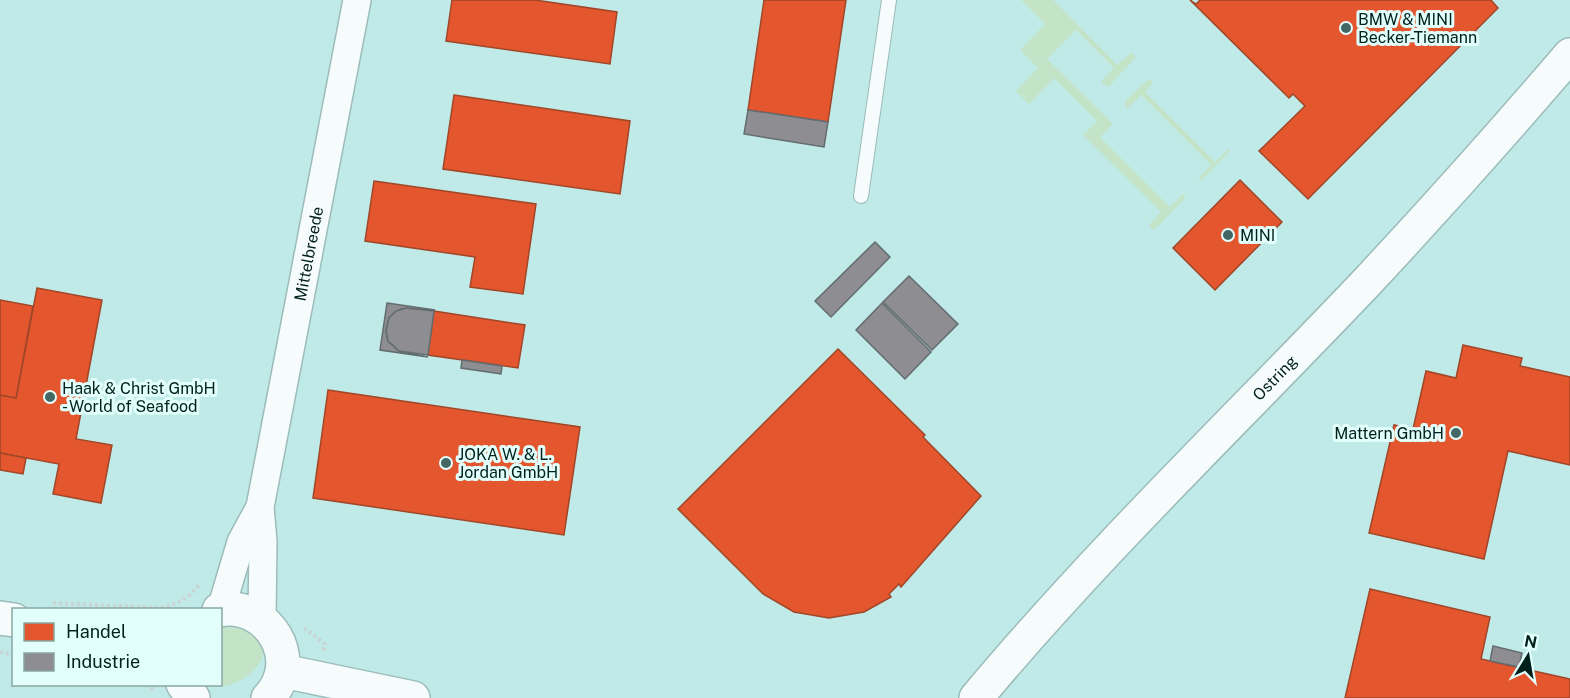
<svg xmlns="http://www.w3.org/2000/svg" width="1570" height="698" viewBox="0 0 1570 698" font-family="'Public Sans',sans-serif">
<rect width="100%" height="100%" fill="#c0eae7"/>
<g fill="#c3e4c7">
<polygon points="1021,0 1053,0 1117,65 1131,53 1136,57 1108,87 1101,82 1114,68 1076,30 1047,59 1113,124 1100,137 1170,207 1183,194 1186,197 1154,230 1149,225 1161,212 1083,135 1097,121 1054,78 1029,104 1016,91 1038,68 1020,50 1045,24"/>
<polygon points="1149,79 1153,83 1145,92 1215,162 1229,149 1230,151 1202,180 1198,179 1211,165 1141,95 1128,108 1125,106 1126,100"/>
<path d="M 223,627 C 302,630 249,698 205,685 L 220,684 L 221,628 Z"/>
</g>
<g fill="#e4572e" stroke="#a04629" stroke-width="1.5">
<polygon points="452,0 535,0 617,12 610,64 446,41"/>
<polygon points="764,0 846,0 828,122 748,110"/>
<polygon points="1190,0 1196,4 1200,0 1491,0 1498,8 1308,199 1259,151 1305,106 1293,94 1289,98"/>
<polygon points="454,95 630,121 620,194 443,169"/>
<polygon points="1240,180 1282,222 1215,290 1173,248"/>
<polygon points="374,181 536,204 523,294 470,287 475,257 365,241"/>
<polygon points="37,288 102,300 76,439 112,445 101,503 53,494 59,464 0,453 0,395 16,398"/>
<polygon points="0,300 33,306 16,398 0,395"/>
<polygon points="434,311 525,325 518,368 428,355"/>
<polygon points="1463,345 1522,358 1520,366 1570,377 1570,465 1508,451 1484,559 1369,533 1394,425 1413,429 1426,371 1456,378"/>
<polygon points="838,349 925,435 923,437 981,496 901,587 899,584 889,594 891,597 864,612 829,618 794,612 763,594 678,509"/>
<polygon points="328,390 580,427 564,535 313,498"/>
<polygon points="0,453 26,458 23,474 0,470"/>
<polygon points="1370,589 1490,617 1481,659 1570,679 1570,698 1345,698"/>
</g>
<g fill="#8d8d92" stroke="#636c6f" stroke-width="1.5">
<polygon points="748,110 828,122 824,147 744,134"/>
<polygon points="875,242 890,257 831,317 815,301"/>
<polygon points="909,276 958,324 932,350 883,302"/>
<polygon points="387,303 435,310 401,309 389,318 386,331 388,341 399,351 428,357 380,350"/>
<polygon points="882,303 931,352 905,379 856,330"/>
<polygon points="406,308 434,311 428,355 399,351 388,341 386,331 389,318 396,311"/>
<polygon points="462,360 502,366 501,374 461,368"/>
<polygon points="1493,646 1522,653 1519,667 1490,661"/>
</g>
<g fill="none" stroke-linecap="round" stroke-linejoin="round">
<g stroke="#9bbcba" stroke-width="16">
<polyline id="lane" points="861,196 889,0"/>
</g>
<g stroke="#9bbcba" stroke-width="30">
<g id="street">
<polyline points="221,609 241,542 260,507"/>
<path id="s1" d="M 262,619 L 263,541 L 260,507 L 357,0"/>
</g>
</g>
<g stroke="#9bbcba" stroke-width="36">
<g id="secondary">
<path d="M 219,610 C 269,601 304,661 268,698"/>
<polyline points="0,618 14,620"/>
<polyline points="283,671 413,698"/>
<polyline points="183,684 193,698"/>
<path id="s2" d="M 976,698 C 1098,552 1236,420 1367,282 C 1436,208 1504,132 1570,55"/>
</g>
</g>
<g stroke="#c8d5d3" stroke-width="4" stroke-dasharray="3 3" stroke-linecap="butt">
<path d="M 53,603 L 161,608 C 178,604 189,598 200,584"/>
<polyline points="304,628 325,644 323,652"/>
<polyline points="0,652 14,655"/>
<polyline points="146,684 155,691"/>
</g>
<use href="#lane" stroke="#f6fcfb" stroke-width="14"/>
<use href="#street" stroke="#f6fcfb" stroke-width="27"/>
<use href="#secondary" stroke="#f6fcfb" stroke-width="33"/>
</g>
<g fill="#436764" stroke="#e2fffc" stroke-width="2">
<circle cx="1346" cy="28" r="6"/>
<circle cx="1228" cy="235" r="6"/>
<circle cx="50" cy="397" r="6"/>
<circle cx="1456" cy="433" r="6"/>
<circle cx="446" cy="463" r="6"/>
</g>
<g text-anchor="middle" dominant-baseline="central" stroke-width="6" stroke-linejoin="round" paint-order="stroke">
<g font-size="16" fill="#00201e" stroke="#e2fffc" text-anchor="start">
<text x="1358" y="19">BMW &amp; MINI<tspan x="1358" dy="18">Becker-Tiemann</tspan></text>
<text x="1240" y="235">MINI</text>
<text x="62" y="388">Haak &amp; Christ GmbH<tspan x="62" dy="18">- World of Seafood</tspan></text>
<text x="1444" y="433" text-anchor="end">Mattern GmbH</text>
<text x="458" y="454">JOKA W. &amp; L.<tspan x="458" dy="18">Jordan GmbH</tspan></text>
</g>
<g font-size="16" fill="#00201e" stroke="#e2fffc">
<text stroke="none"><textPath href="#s1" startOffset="370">Mittelbreede</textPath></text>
<text stroke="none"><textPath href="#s2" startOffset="438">Ostring</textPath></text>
</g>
</g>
<rect x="12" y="608" width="210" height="78" fill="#e2fffc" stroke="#88a6a3" stroke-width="1.5"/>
<rect x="24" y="623" width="30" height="18" fill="#e4572e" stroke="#88a6a3" stroke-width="1.5"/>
<text x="66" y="638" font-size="18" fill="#00201e">Handel</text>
<rect x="24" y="653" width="30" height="18" fill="#8d8d92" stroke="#88a6a3" stroke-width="1.5"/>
<text x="66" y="668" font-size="18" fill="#00201e">Industrie</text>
<g transform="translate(1528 656) rotate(11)" stroke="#e2fffc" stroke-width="4.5" paint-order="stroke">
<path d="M0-4.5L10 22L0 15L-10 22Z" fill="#00201e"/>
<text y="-9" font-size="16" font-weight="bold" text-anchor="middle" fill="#00201e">N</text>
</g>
</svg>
